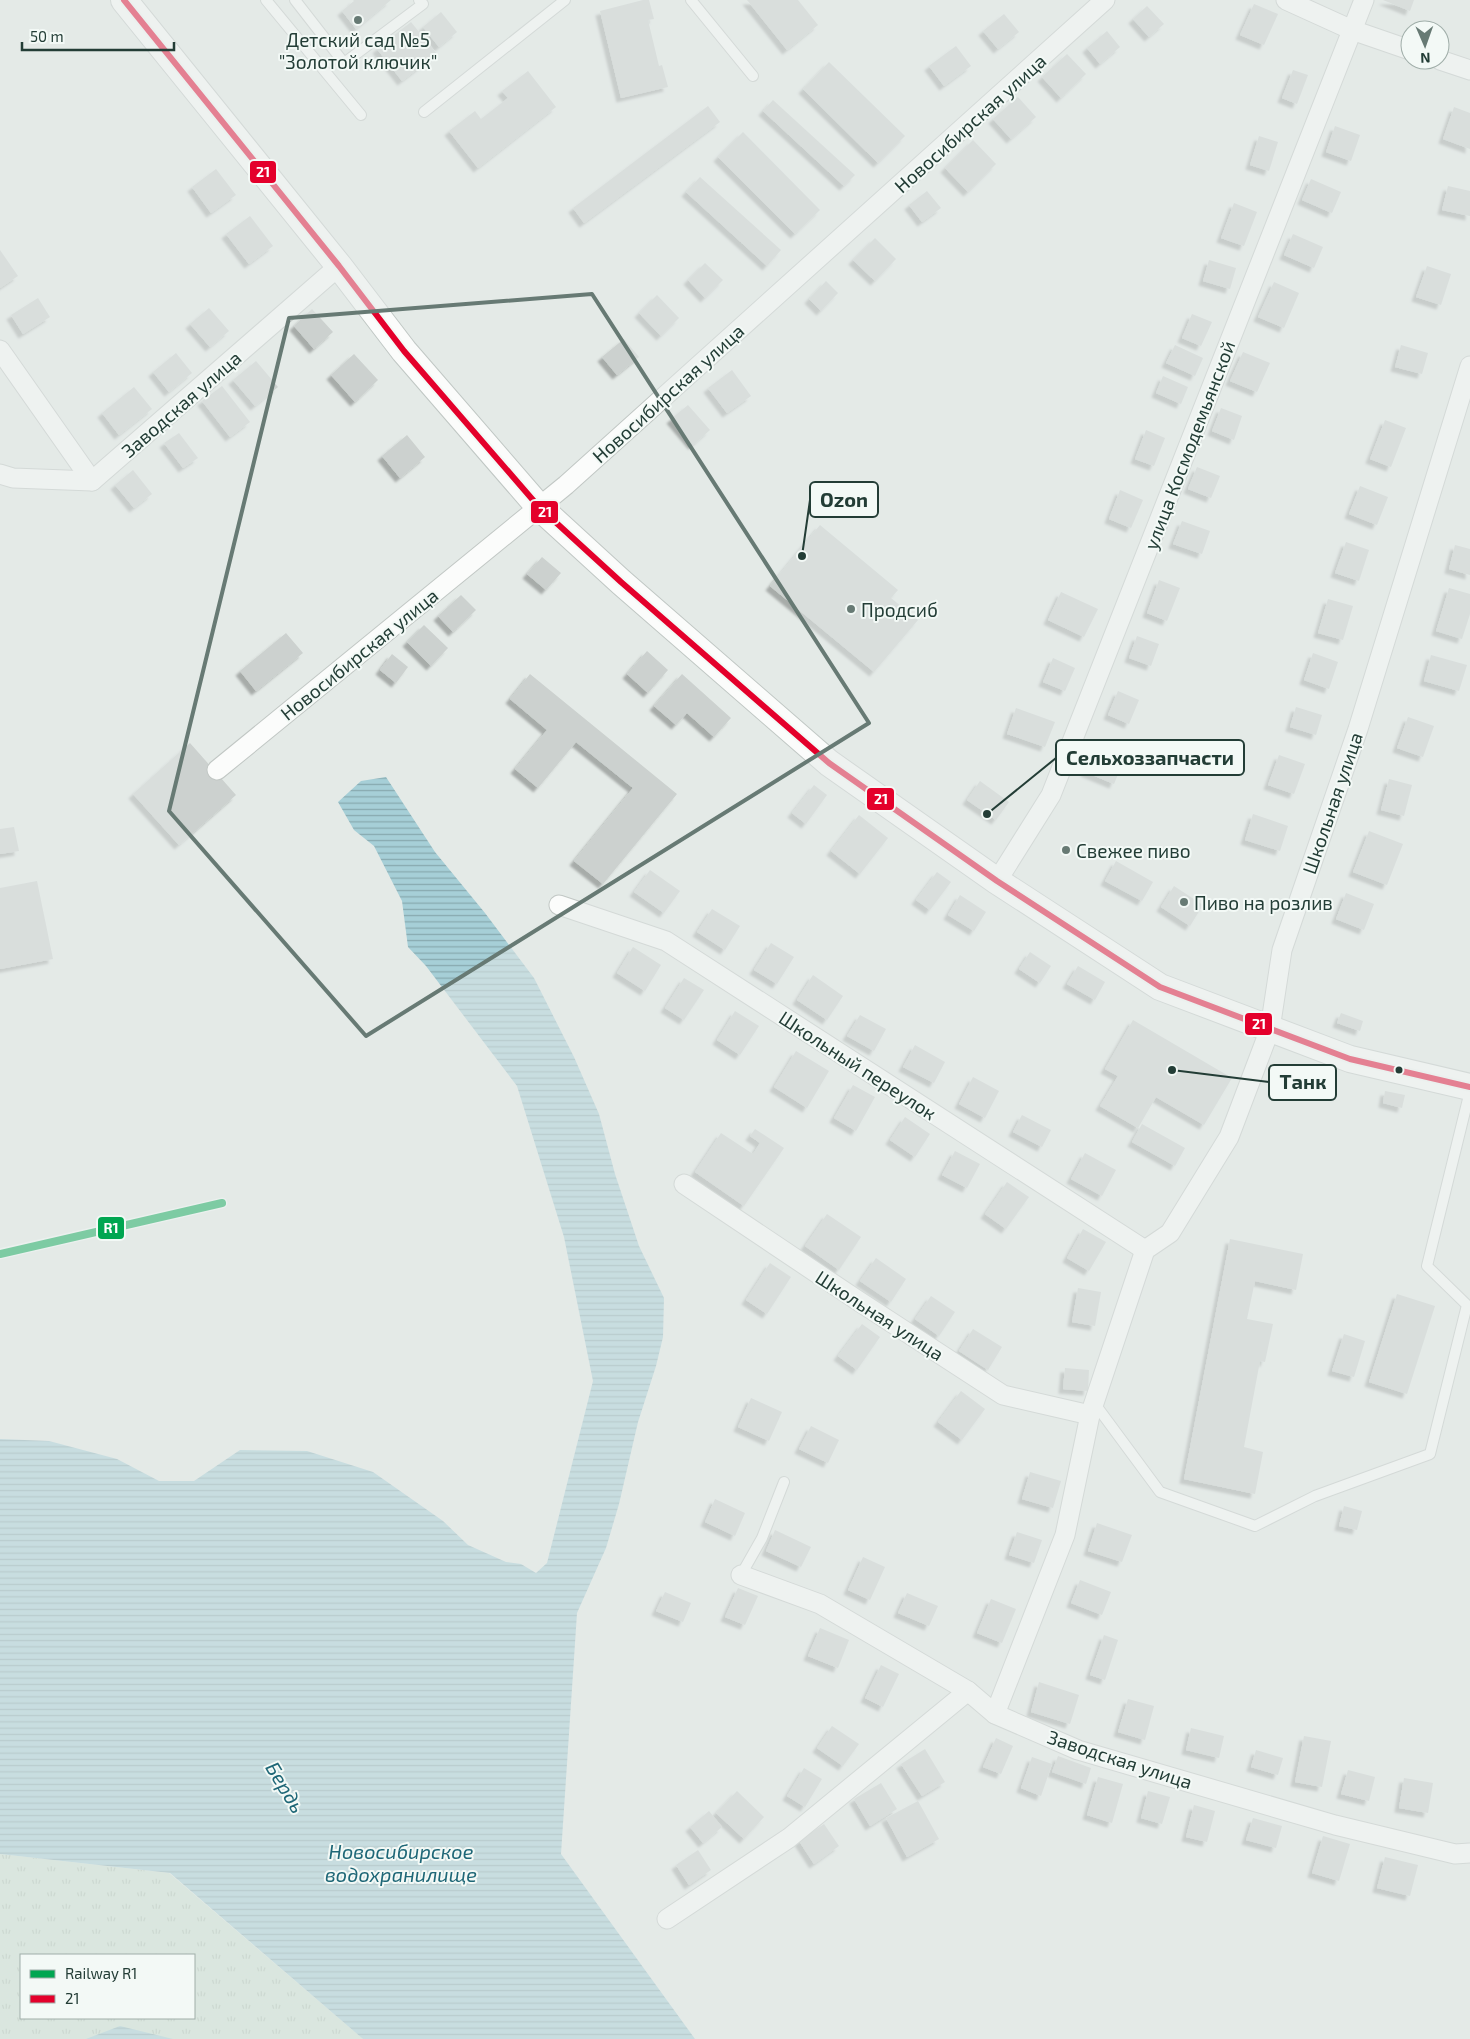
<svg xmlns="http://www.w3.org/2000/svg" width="1470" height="2039" viewBox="0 0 1470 2039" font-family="'Exo 2',sans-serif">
<defs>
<pattern id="grass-tufts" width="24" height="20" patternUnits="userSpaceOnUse" patternTransform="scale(1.25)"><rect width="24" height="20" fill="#cee3d4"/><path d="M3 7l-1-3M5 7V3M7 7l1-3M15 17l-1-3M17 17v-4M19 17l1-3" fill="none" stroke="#b1c4b7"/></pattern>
<pattern id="water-rules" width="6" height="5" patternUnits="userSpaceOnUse" patternTransform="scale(1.25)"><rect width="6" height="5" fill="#a6cfd7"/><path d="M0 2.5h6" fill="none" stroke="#87a9af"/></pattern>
<filter id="shadow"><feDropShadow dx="-4.5" dy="4.5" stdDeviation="1" flood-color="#0004"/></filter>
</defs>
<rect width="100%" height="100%" fill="#e4eae7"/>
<path fill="url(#grass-tufts)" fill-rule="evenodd" d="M 0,1854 L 169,1873 L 363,2039 L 0,2039 ZM 21,1955 L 194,1955 L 194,2018 L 21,2018 Z"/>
<g fill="url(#water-rules)">
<polygon points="386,777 435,852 485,913 534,978 574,1057 599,1114 615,1174 639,1246 664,1298 663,1337 656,1366 638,1422 619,1504 606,1548 577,1613 561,1854 695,2039 363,2039 170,1873 0,1854 0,1439 49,1441 117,1459 159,1481 194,1481 240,1450 307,1451 373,1472 443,1521 468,1545 506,1562 521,1564 536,1573 547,1563 593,1381 564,1237 517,1086 426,966 408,947 402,901 374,846 354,830 338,802 361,781"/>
<polygon points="120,2026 173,2039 86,2039"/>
</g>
<g fill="#ccd1cf" filter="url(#shadow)">
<polygon points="353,0 391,0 356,29 342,11 354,1"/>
<polygon points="643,0 649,0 654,19 648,20 659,66 662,65 668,87 621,98 600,11"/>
<polygon points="747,0 798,0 818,25 787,50"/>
<polygon points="1383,0 1414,0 1410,11"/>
<polygon points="1254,4 1278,14 1264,45 1240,35"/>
<polygon points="1147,6 1164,24 1149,37 1133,19"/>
<polygon points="441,12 457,32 439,47 423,27"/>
<polygon points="1004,14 1019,32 998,49 983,31"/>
<polygon points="411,22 437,54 402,81 377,49"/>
<polygon points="1107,31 1120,47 1100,64 1087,48"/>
<polygon points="956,46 971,66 944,86 929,66"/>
<polygon points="1067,54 1086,74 1061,98 1042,77"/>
<polygon points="829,62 905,136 878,163 803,89"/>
<polygon points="1293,70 1308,75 1297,104 1282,98"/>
<polygon points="528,71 556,107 478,168 449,131 475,111 481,119 508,98 502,91"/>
<polygon points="1018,97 1036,117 1011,139 993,119"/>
<polygon points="773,100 855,175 844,186 763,111"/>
<polygon points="708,106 720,122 584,223 573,208"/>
<polygon points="1454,107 1470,113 1470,149 1443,139"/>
<polygon points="1335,126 1360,135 1351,161 1326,152"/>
<polygon points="743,132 820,210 795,234 718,157"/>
<polygon points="1259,136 1278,142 1269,171 1250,165"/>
<polygon points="973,140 996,164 968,192 945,168"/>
<polygon points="216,169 236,195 211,213 192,187"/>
<polygon points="700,177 781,250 767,266 686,192"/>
<polygon points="1311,179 1341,192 1332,213 1302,200"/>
<polygon points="1448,186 1470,191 1470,216 1442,210"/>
<polygon points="927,191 941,208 922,222 909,205"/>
<polygon points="1234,203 1257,212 1244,246 1221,238"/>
<polygon points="250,216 273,246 249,264 226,234"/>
<polygon points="1293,234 1323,247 1314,268 1284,255"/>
<polygon points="875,238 896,259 875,281 853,260"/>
<polygon points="0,250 18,276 0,288"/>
<polygon points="1209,260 1236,268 1230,289 1203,281"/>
<polygon points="705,263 723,280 705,298 688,280"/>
<polygon points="1427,266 1451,274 1441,305 1416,297"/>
<polygon points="826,281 838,293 821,311 809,299"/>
<polygon points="1274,282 1299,293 1284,328 1258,317"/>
<polygon points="657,295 679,318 661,336 639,313"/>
<polygon points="38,298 50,317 23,334 11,315"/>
<polygon points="209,308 229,331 210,347 190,324"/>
<polygon points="312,309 333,332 314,349 294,326"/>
<polygon points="1192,314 1212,322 1201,346 1182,338"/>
<polygon points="624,339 639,357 617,375 602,357"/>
<polygon points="1175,345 1203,358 1195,376 1166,363"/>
<polygon points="1401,345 1428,353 1422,374 1395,367"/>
<polygon points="1243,352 1270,363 1257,392 1230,381"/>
<polygon points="176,353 192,373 169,392 153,372"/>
<polygon points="354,354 378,380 355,402 331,375"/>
<polygon points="256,361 278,387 255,406 233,380"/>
<polygon points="732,370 751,396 727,413 708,388"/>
<polygon points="1163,376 1188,387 1181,404 1156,393"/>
<polygon points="222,386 250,422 230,437 202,401"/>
<polygon points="134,387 152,409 119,435 102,413"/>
<polygon points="688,405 710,430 693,445 671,419"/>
<polygon points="1221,408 1242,416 1234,440 1212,431"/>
<polygon points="1385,420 1406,428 1391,467 1370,459"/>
<polygon points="1146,430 1165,438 1154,466 1135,459"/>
<polygon points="179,433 198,458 183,468 164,443"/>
<polygon points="407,435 425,457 400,478 382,456"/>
<polygon points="1197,467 1220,476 1211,498 1188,489"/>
<polygon points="133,470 152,494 134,508 115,485"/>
<polygon points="1360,486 1388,497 1377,525 1349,514"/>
<polygon points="1120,490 1143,500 1131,528 1109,519"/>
<polygon points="1182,521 1210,531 1202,554 1173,544"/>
<polygon points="820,525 898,590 891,598 918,620 874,672 770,586"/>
<polygon points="1346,542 1369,550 1359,581 1335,573"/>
<polygon points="1455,545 1470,549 1470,575 1449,569"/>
<polygon points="542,557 561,573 546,590 527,574"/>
<polygon points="1159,580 1180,588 1167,621 1147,613"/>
<polygon points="1449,588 1470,594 1470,614 1462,639 1436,631"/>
<polygon points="1061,592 1098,609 1084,637 1048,620"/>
<polygon points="461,595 476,610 453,632 438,616"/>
<polygon points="1328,599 1353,606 1343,640 1318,633"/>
<polygon points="424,625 448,648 431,666 407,642"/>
<polygon points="286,633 303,653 256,691 240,671"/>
<polygon points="1137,636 1159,644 1151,666 1129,658"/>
<polygon points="647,651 668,670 648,693 627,674"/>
<polygon points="1313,653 1338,662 1329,689 1304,680"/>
<polygon points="392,654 408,667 396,683 380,670"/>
<polygon points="1431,655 1467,665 1459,691 1424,681"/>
<polygon points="1053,658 1075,668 1065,691 1043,682"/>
<polygon points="530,674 677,794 603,884 574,861 633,788 576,742 538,788 515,769 547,730 510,699"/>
<polygon points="682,674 731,718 714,737 687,713 676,725 654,706"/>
<polygon points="1118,691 1139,700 1129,724 1108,715"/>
<polygon points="1296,707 1322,715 1316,735 1290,727"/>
<polygon points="1016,708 1055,722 1045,747 1007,734"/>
<polygon points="1408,717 1434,726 1423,757 1397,748"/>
<polygon points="190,743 236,795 179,845 133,794"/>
<polygon points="1097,745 1125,757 1114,784 1085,772"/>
<polygon points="1279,755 1305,764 1294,794 1268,785"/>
<polygon points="1389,779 1412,785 1404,816 1381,810"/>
<polygon points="980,781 1009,802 996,820 967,800"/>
<polygon points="814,785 827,795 806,824 792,813"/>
<polygon points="1253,814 1288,826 1280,851 1245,840"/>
<polygon points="859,815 888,838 860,874 831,851"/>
<polygon points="14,827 19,851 0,854 0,829"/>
<polygon points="1369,831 1403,844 1387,885 1353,872"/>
<polygon points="1116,861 1153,882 1142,901 1105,881"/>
<polygon points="650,870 680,891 664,913 634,892"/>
<polygon points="937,872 951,882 930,910 916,900"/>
<polygon points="37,881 53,959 0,969 0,888"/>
<polygon points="1174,886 1203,905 1190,926 1161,907"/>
<polygon points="1346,893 1374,904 1364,930 1336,919"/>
<polygon points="960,895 986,912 974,931 948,915"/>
<polygon points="712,909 740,926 725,950 697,932"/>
<polygon points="771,943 794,957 777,984 754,970"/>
<polygon points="633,947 661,965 645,991 617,973"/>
<polygon points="1030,952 1051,966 1040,983 1019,969"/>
<polygon points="1078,966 1105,982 1095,1000 1067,984"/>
<polygon points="813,975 843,996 827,1020 797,1000"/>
<polygon points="684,978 704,990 684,1020 665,1008"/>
<polygon points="735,1011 759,1026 740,1055 717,1040"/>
<polygon points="1341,1013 1363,1021 1360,1031 1337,1023"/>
<polygon points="860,1015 886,1029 874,1051 847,1036"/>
<polygon points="1133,1020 1232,1078 1204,1125 1156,1097 1138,1128 1100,1106 1118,1076 1105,1069"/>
<polygon points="915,1045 945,1062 934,1083 903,1067"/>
<polygon points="796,1051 829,1071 807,1108 774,1087"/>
<polygon points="973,1077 999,1091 985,1118 959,1104"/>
<polygon points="853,1085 875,1097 856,1131 834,1118"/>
<polygon points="1385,1091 1405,1095 1402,1108 1383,1103"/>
<polygon points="1022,1115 1051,1130 1042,1147 1013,1132"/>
<polygon points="905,1117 930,1134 915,1157 890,1140"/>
<polygon points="1142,1124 1185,1148 1175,1166 1132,1142"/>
<polygon points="755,1129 784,1148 744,1206 695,1172 721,1133 753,1154 760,1143 750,1136"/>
<polygon points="955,1151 980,1164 967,1188 942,1175"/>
<polygon points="1085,1153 1116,1170 1102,1196 1071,1179"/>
<polygon points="1007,1182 1029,1197 1006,1229 985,1214"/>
<polygon points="827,1214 861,1237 839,1270 805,1246"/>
<polygon points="1083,1229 1106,1242 1089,1271 1067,1258"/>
<polygon points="1230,1239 1303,1254 1296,1290 1255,1281 1247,1319 1273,1324 1265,1362 1260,1361 1244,1447 1263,1452 1255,1494 1184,1479"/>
<polygon points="876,1258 906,1279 891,1302 860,1281"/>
<polygon points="770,1263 791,1277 767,1314 746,1300"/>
<polygon points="1078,1288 1101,1292 1095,1326 1072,1322"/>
<polygon points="1397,1294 1435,1306 1407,1394 1369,1382"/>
<polygon points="931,1296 955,1312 939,1336 915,1319"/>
<polygon points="862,1324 880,1337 857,1370 838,1356"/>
<polygon points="973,1329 1002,1347 988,1370 959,1351"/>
<polygon points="1344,1334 1365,1341 1354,1377 1332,1371"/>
<polygon points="1065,1368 1089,1370 1088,1391 1063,1389"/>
<polygon points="961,1391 985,1409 962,1440 938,1422"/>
<polygon points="751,1398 782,1412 769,1441 738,1427"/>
<polygon points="811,1426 839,1440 828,1463 799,1449"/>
<polygon points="1030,1472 1061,1481 1053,1508 1022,1499"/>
<polygon points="715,1499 745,1513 735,1536 705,1522"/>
<polygon points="1344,1506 1362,1511 1357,1530 1339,1526"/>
<polygon points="1097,1523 1132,1535 1122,1562 1088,1551"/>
<polygon points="775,1530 811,1547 801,1567 766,1551"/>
<polygon points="1017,1532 1042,1540 1034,1563 1009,1555"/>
<polygon points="863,1557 885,1567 870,1600 848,1590"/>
<polygon points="1080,1580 1111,1592 1102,1615 1071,1603"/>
<polygon points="738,1588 758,1596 745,1625 725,1617"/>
<polygon points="665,1592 691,1603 683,1622 656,1611"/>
<polygon points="907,1593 938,1606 929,1626 898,1613"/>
<polygon points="991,1599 1016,1609 1002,1643 977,1633"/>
<polygon points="820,1628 849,1640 838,1668 808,1656"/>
<polygon points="1104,1635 1118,1640 1105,1680 1090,1675"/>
<polygon points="881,1665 899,1674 883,1707 865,1698"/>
<polygon points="1039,1682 1079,1695 1070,1724 1031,1712"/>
<polygon points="1128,1699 1154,1706 1145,1740 1118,1732"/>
<polygon points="832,1726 859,1744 843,1766 817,1748"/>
<polygon points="1191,1728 1224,1736 1219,1758 1186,1750"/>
<polygon points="1304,1736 1331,1741 1322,1787 1295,1782"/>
<polygon points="996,1738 1013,1746 1001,1774 983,1767"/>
<polygon points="925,1749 945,1782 922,1796 901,1764"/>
<polygon points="1256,1750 1283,1758 1278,1775 1251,1767"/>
<polygon points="1058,1756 1091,1768 1086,1784 1052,1772"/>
<polygon points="1032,1757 1052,1764 1041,1796 1021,1788"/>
<polygon points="804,1768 822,1779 805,1807 787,1796"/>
<polygon points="1348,1770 1375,1777 1369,1801 1341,1794"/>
<polygon points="1098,1777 1123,1784 1112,1823 1087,1815"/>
<polygon points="1404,1778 1433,1783 1428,1813 1399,1808"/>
<polygon points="881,1783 897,1809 870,1826 854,1799"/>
<polygon points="737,1791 764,1817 744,1839 716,1813"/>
<polygon points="1148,1791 1170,1797 1162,1824 1141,1818"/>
<polygon points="918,1801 939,1839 907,1857 886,1818"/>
<polygon points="1194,1805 1215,1811 1207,1842 1186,1837"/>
<polygon points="709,1811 722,1827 703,1843 690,1827"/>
<polygon points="1253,1818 1282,1826 1276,1848 1246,1840"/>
<polygon points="824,1824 839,1846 814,1864 799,1841"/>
<polygon points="1323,1836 1350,1844 1339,1881 1312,1873"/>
<polygon points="698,1850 711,1870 689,1885 676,1865"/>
<polygon points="1385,1857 1418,1865 1410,1896 1377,1888"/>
</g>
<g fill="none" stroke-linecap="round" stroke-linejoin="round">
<g stroke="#c1c7c4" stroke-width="12">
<g id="service">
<polyline points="266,0 361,115"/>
<polyline points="295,0 344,63 423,4 419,0"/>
<polyline points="691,0 753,76"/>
<polyline points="424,112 565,0"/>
<polyline points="1095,1404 1160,1492 1255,1526 1315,1496 1430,1454 1467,1305 1427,1266 1470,1091"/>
<polyline points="741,1575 762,1538 784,1482"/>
</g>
</g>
<g stroke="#c1c7c4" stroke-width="21">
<g id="minor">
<polyline points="1286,0 1352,30 1410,50"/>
<polyline points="1440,60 1470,70"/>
<polyline points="0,350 92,481"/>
<polyline points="0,474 13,478 92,481 339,266"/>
<polyline points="217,770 566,485 1105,0"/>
<polyline points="997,881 1051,795 1364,0"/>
<polyline points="559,905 666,941 1145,1250"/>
<polyline points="684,1184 857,1300 1003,1395 1090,1415"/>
<polyline points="741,1575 820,1604 968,1691 995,1714 1078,1750 1335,1825 1455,1854 1470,1853"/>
<polyline points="995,1714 1065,1535 1090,1415 1145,1250 1170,1233 1229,1137 1270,1029 1282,950 1358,729 1470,366"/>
<polyline points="667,1919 789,1838 968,1691"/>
</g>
</g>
<g stroke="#c0c7c4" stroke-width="28">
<polyline id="secondary" points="124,0 339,266 404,351 539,507 621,582 829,763 997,881 1160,987 1350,1059 1470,1087"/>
</g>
<use href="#service" stroke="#fbfcfb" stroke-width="10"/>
<use href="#minor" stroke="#fbfcfb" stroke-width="19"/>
<use href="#secondary" stroke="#fbfcfb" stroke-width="26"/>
<g stroke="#f3f9f6" stroke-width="10">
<polyline id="bus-1" points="124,0 339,266 404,351 539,507 621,582 829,763 997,881 1160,987 1350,1059 1470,1087"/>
</g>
<use href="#bus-1" stroke="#e4002b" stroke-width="6"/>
<g stroke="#f3f9f6" stroke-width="11">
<polyline id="rail-1" points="0,1254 222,1203"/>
</g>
<use href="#rail-1" stroke="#00a651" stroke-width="8"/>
</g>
<path d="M0 0H1470V2039H0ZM 592,294 L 869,723 L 366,1036 L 169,811 L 289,318 Z" fill="#e4eae7" fill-opacity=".55" fill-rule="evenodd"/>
<path fill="none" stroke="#677a74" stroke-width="4" stroke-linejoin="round" d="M 592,294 L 869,723 L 366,1036 L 169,811 L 289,318 Z"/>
<g fill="#677a74" stroke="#f3f9f6" stroke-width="2">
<circle cx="358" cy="20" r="5"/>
<circle cx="851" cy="609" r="5"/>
<circle cx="1066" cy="850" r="5"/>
<circle cx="1184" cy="902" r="5"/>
</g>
<circle fill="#233d36" stroke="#f3f9f6" stroke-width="2" cx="1399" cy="1070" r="4.5"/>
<g text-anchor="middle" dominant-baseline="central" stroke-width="4" stroke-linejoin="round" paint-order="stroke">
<g font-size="19" fill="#233d36" stroke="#f3f9f6" text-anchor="start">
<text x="358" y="39" text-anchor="middle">Детский сад №5<tspan x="358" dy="22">"Золотой ключик"</tspan></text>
<text x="861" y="609">Продсиб</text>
<text x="1076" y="850">Свежее пиво</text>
<text x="1194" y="902">Пиво на розлив</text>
</g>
<g font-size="19" fill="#233d36" stroke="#f3f9f6">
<text transform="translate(970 123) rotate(-42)">Новосибирская улица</text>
<text transform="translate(668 393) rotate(-42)">Новосибирская улица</text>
<text transform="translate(181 404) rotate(-41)">Заводская улица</text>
<text transform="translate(1189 445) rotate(-69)">улица Космодемьянской</text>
<text transform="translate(359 654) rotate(-39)">Новосибирская улица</text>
<text transform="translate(1332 803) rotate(-71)">Школьная улица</text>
<text transform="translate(858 1065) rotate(33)">Школьный переулок</text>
<text transform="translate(880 1315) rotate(33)">Школьная улица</text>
<text transform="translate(1120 1759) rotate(18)">Заводская улица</text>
</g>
<g font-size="20" font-style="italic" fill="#1e6777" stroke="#f3f9f6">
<text transform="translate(286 1787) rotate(59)">Бердь</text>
<text x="401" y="1851">Новосибирское<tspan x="401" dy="23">водохранилище</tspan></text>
</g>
</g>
<path fill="none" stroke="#233d36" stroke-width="2" d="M802 556L810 500M987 814L1056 758M1172 1070L1269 1082"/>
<g fill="#233d36" stroke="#f3f9f6" stroke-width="2">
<circle cx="802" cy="556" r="5"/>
<circle cx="987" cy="814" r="5"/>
<circle cx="1172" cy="1070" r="5"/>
</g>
<g fill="#f3f9f6" stroke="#233d36" stroke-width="2">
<rect x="810" y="482" width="68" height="35" rx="5"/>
<rect x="1056" y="740" width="188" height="35" rx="5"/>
<rect x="1269" y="1065" width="67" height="35" rx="5"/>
</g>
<g font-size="20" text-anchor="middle" font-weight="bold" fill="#233d36">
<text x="844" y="507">Ozon</text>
<text x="1150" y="765">Сельхоззапчасти</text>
<text x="1303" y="1089">Танк</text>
</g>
<g stroke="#f3f9f6" stroke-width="2">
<rect x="249" y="160" width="28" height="24" rx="5" fill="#e4002b"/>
<rect x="530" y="500" width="29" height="24" rx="5" fill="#e4002b"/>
<rect x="866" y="787" width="29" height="24" rx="5" fill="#e4002b"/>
<rect x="1244" y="1012" width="29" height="24" rx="5" fill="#e4002b"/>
<rect x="97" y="1216" width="28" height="24" rx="5" fill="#00a651"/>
</g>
<g font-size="14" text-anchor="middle" font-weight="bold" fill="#fff">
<text x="263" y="177">21</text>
<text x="545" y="517">21</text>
<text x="881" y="804">21</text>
<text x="1259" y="1029">21</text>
<text x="111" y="1233">R1</text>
</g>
<rect x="20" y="1954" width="175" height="65" fill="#f3f9f6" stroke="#a0aea9"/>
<rect x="30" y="1970" width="25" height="8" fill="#00a651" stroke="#a0aea9"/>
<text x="65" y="1979" font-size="15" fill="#233d36">Railway R1</text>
<rect x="30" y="1995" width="25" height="8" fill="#e4002b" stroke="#a0aea9"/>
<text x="65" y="2004" font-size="15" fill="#233d36">21</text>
<g transform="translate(1425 45) rotate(178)"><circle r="24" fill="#f3f9f6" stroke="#a0aea9"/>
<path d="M0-4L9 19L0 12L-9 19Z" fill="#677a74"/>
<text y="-8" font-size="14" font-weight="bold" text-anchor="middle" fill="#233d36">N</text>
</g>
<path d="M22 42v8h152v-8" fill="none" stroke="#233d36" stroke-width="2.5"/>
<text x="30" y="42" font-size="15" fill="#233d36" stroke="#f3f9f6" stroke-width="4" paint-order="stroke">50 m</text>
</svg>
